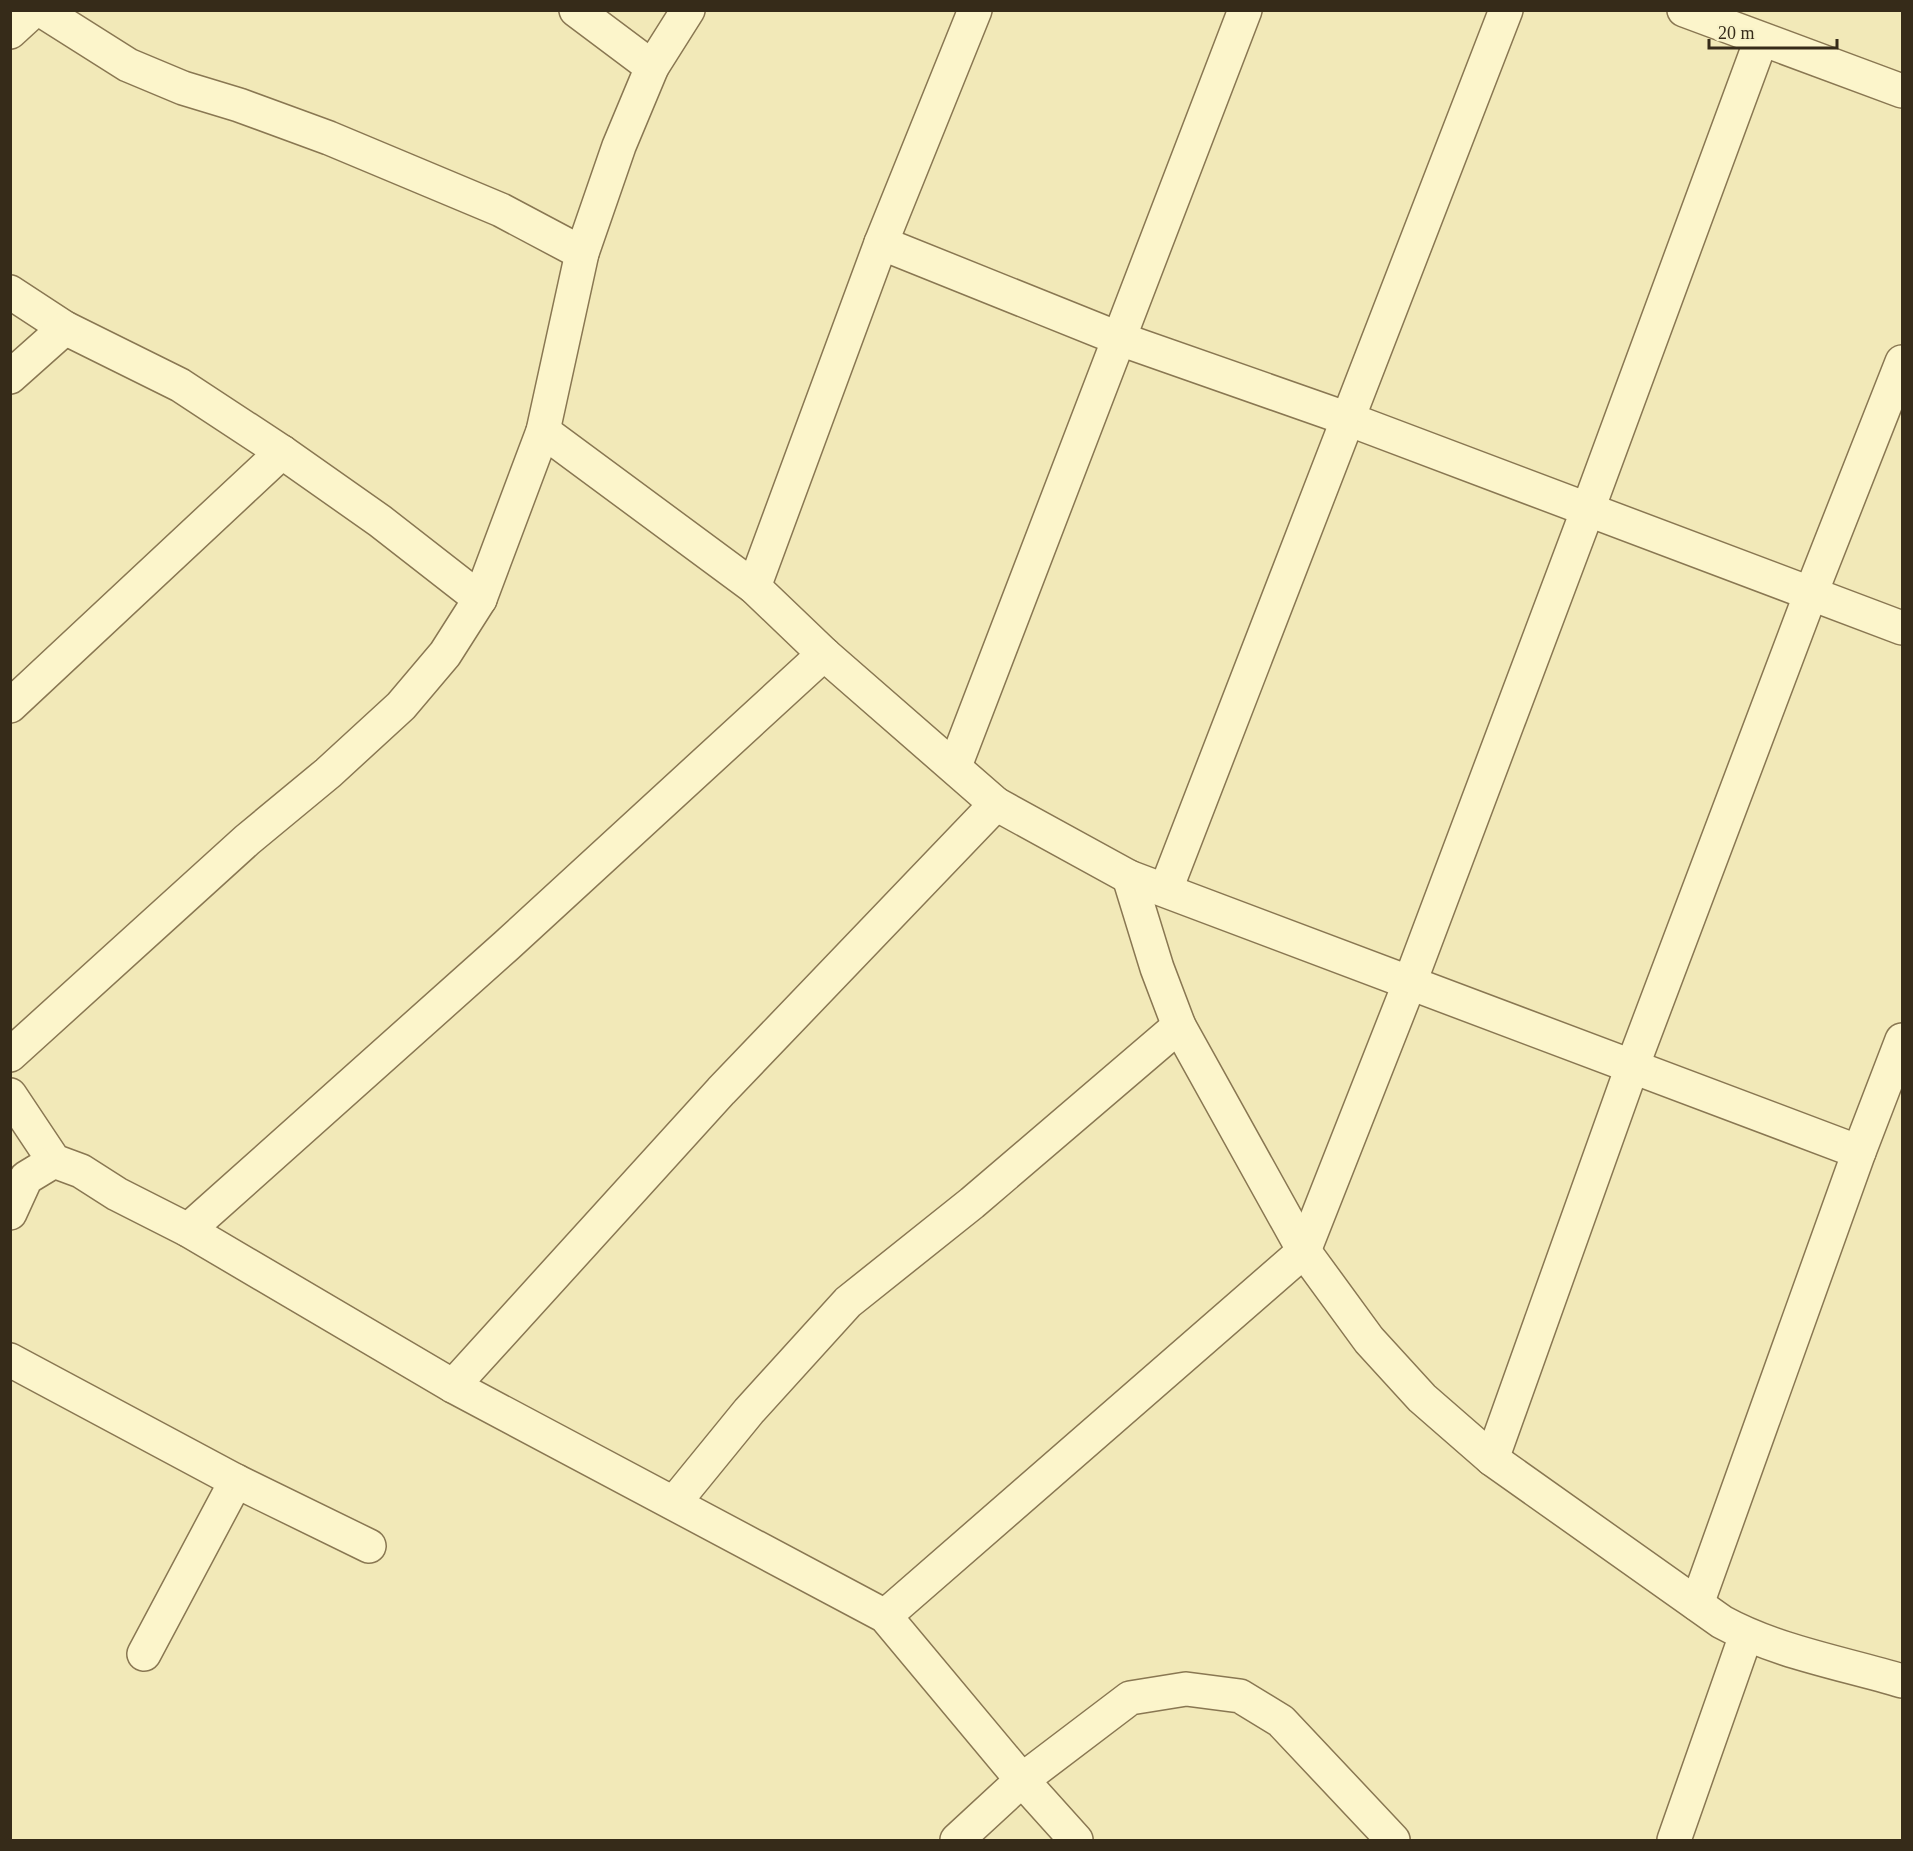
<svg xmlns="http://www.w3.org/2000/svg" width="1913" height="1851" viewBox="0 0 1913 1851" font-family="Georgia,serif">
<rect width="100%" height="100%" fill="#f2e9b8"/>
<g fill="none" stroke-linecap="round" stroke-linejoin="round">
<g stroke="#897752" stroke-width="36">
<g id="minor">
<polyline points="41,10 128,65 183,88 239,105 329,138 501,210 582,253"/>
<polyline points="576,10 652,67"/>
<polyline points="1684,10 1902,91"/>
<polyline points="10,32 34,10"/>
<polyline points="881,243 1120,339 1348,419 1902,628"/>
<polyline points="10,292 65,328 180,385 282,452 380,521 480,599"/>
<polyline points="10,377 65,328"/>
<polyline points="543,431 754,587 824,654 996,804 1129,877 1859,1152"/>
<polyline points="754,587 881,243 975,10"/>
<polyline points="10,706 282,452"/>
<polyline points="955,766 1245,10"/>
<path d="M 1129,877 L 1157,968 L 1179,1026 L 1304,1251 L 1369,1340 L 1422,1398 L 1492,1459 L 1722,1622 C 1777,1652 1842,1663 1902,1681"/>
<polyline points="1166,889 1506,10"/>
<polyline points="10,1055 247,840 328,773 401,706 445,654 480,599 543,431 582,253 619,146 652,67 688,10"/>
<polyline points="10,1095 54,1161 81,1171 117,1194 188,1230 453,1386 885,1616 1022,1780 1076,1840"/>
<polyline points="10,1213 26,1178 54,1161"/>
<polyline points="188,1230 506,946 824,654"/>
<polyline points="10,1360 236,1481 369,1546"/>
<polyline points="453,1386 721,1091 996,804"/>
<polyline points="1492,1459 1632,1067 1811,593 1902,362"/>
<polyline points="674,1503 749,1411 848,1302 972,1203 1179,1026"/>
<polyline points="1697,1604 1859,1152 1902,1040"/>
<polyline points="885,1616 1304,1251 1410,982 1588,509 1761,40"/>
<polyline points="144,1654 236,1481"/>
<polyline points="957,1840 1022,1780 1130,1698 1186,1689 1240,1696 1281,1721 1393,1840"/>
<polyline points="1674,1840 1746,1635"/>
</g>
</g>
<use href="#minor" stroke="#fcf5cb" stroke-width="33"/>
</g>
<rect width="1913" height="1851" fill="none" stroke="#362b19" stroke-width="24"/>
<path d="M1709 39v9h128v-9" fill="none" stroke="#362b19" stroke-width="3"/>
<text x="1718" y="39" font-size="18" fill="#362b19" stroke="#f8f2c8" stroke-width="4.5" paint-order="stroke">20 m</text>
</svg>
